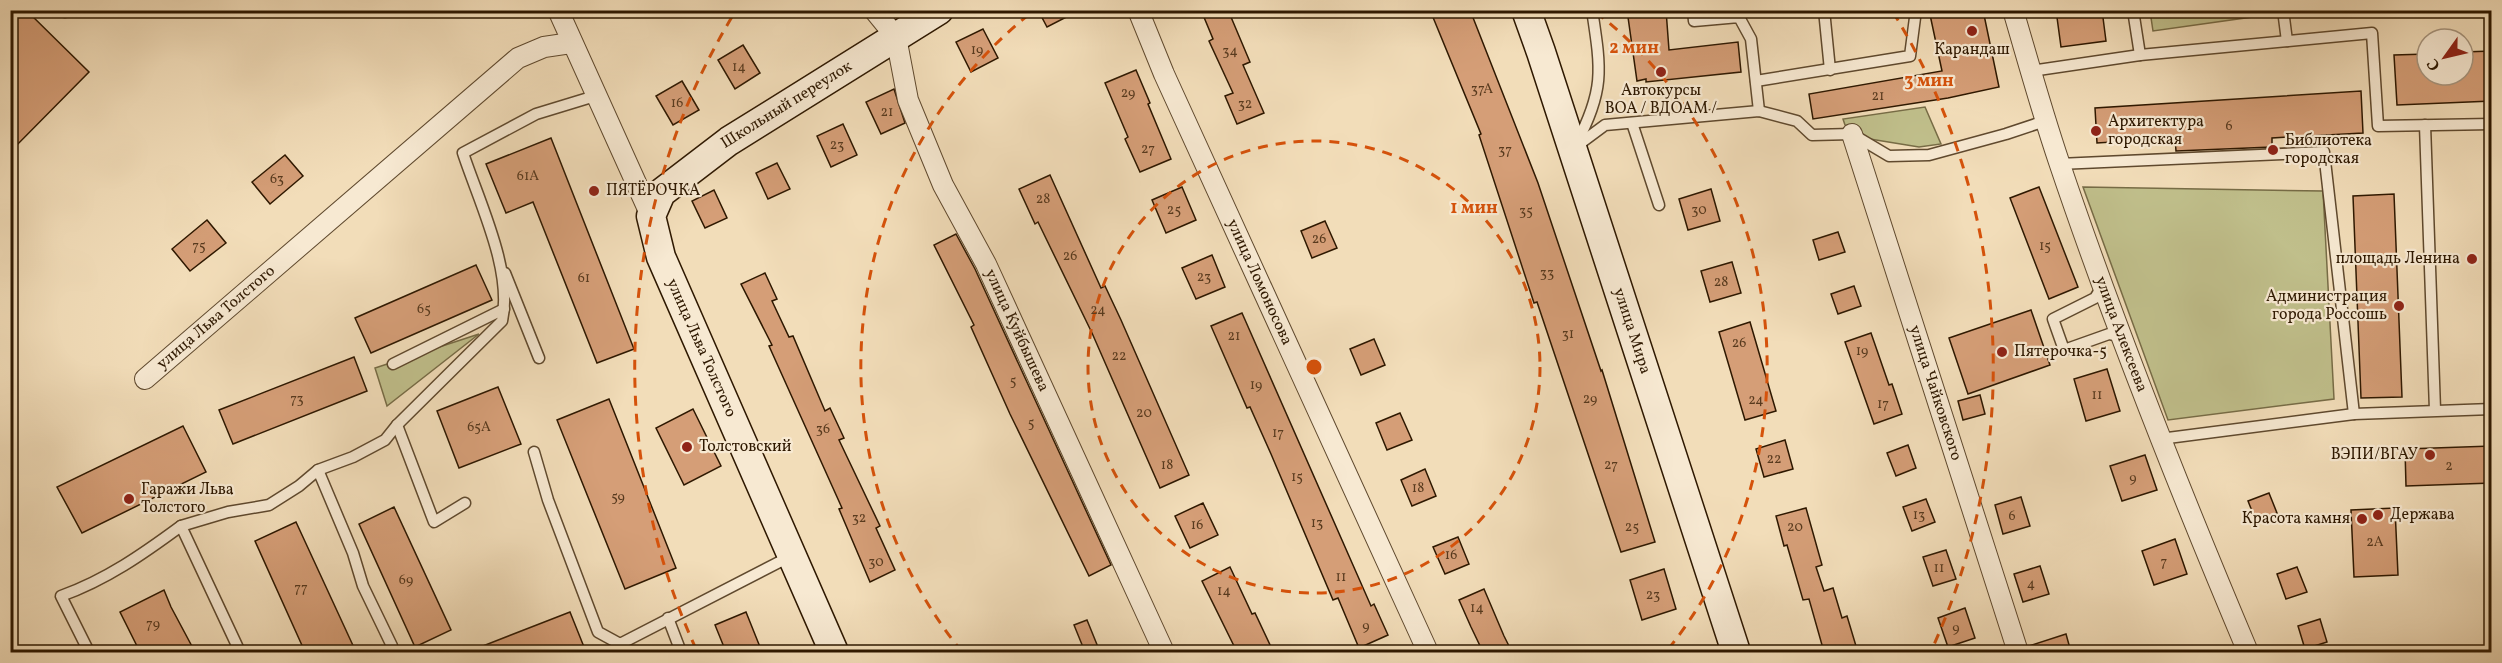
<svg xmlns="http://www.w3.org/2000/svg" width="2502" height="663" viewBox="0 0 2502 663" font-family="Vollkorn,serif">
<rect width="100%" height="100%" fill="#f2ddb9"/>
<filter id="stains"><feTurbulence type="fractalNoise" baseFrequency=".00333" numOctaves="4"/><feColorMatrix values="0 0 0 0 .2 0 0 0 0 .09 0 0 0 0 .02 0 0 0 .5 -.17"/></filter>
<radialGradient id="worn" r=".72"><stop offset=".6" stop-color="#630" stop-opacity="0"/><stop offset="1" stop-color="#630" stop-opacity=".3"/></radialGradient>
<g fill="#c0bf8b" stroke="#776c46" stroke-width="1.5">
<polygon points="2150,11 2252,11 2252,17 2153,31"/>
<polygon points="1925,107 1941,144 1919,147 1870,139 1845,125 1843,119"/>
<polygon points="2083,187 2323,191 2334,399 2168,420"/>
<polygon points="479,334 387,406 375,368"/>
</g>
<g fill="#d59e77" stroke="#2e1800" stroke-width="1.5">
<polygon points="10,10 26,10 89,72 10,152"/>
<polygon points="1038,10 1080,10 1047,27"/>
<polygon points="1201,10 1228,10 1250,62 1243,65 1264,113 1237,124 1225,96 1233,93 1209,41 1213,39"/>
<polygon points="1430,10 1470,10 1538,183 1601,371 1602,370 1655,542 1621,552 1537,302 1534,303 1479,135 1481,134"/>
<polygon points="1627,10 1666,10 1669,50 1738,42 1741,72 1646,82 1646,79 1637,81"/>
<polygon points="1929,10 1983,10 1999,87 1948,98 1813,119 1809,94 1942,71"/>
<polygon points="2056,10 2102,10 2106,41 2061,47"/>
<polygon points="983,29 998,58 971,72 956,42"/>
<polygon points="743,45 760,73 735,89 718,60"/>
<polygon points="2492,51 2492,101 2397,105 2394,55 2427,54 2427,75 2463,75 2463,52"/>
<polygon points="1136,70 1150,103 1148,104 1171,159 1140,172 1125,139 1128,137 1105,83"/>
<polygon points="682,81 699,110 673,125 656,96"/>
<polygon points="894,89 905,123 881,134 866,102"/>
<polygon points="2361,91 2363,133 2272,138 2272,147 2176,151 2175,138 2097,143 2095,108"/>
<polygon points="843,124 857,155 831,167 817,136"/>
<polygon points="551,138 634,349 597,363 533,202 506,213 486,164"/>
<polygon points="285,155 303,176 270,204 252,182"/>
<polygon points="777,163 790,189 768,199 756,173"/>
<polygon points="1050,175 1101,288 1105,286 1121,320 1189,475 1160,488 1092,333 1038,222 1035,224 1019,189"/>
<polygon points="1182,187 1196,220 1166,233 1152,200"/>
<polygon points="2039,187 2078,287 2049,299 2010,198"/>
<polygon points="1711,189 1720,221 1688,230 1679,199"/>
<polygon points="714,190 727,218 705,228 692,201"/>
<polygon points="2394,194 2402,397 2361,398 2353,196"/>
<polygon points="207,220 226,243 190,271 172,249"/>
<polygon points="1325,221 1337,248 1312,258 1301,231"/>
<polygon points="1838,232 1845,252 1819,260 1813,240"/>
<polygon points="956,234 975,269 1111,565 1089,576 1010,414 971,327 974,325 934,245"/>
<polygon points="1212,255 1225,287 1196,299 1182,268"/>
<polygon points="1732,262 1741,293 1710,302 1701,271"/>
<polygon points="476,265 492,300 371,353 355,318"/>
<polygon points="765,273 777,299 772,301 789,337 793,336 825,411 830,408 844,438 839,440 880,526 876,528 895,570 870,582 839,509 842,508 769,346 772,345 741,284"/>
<polygon points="1854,286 1861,306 1838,314 1831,294"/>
<polygon points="2031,310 2050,365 1968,394 1949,338"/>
<polygon points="1242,313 1371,606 1374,604 1388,635 1359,648 1338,598 1333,600 1271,454 1250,407 1247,408 1211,326"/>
<polygon points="1750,322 1776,411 1745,420 1719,332"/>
<polygon points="1871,333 1889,385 1892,384 1902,414 1874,424 1845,342"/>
<polygon points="1374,339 1385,365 1361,375 1350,349"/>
<polygon points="354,357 367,391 233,444 219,410"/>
<polygon points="2107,369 2120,411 2086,421 2074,379"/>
<polygon points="498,387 521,444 459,468 437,411"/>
<polygon points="1980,395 1985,414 1963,420 1958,401"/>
<polygon points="609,399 676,568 625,589 557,420"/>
<polygon points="693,409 721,466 684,485 656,428"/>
<polygon points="1400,413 1412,440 1387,450 1376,423"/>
<polygon points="183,426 206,472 82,533 57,487"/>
<polygon points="1785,440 1793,469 1764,477 1756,449"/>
<polygon points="1908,445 1916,468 1896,476 1887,453"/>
<polygon points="2492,446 2492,483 2406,486 2405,449"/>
<polygon points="2145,455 2157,490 2122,501 2110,466"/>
<polygon points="1425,469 1436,496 1412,506 1401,480"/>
<polygon points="2269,493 2277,513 2256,521 2248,501"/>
<polygon points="2021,497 2030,526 2003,534 1995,505"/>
<polygon points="1926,499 1935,522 1912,531 1903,507"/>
<polygon points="1203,503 1218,535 1190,548 1175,516"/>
<polygon points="394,507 451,630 415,647 359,524"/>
<polygon points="1806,508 1822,565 1816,567 1824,591 1833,588 1842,618 1847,616 1856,646 1835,652 1824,652 1809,599 1803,600 1787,545 1784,546 1776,516"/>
<polygon points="2395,508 2398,575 2354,577 2351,510"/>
<polygon points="296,522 356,652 305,652 255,541"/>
<polygon points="1458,537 1469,564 1445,574 1433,547"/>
<polygon points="2175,539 2187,574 2154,585 2142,551"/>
<polygon points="1946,550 1956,579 1933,586 1923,557"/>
<polygon points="2040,566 2049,594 2023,602 2014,574"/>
<polygon points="1230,567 1252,614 1255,613 1271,647 1259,652 1237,652 1202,581"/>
<polygon points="2297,567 2307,592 2286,599 2277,574"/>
<polygon points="1664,569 1676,609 1642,620 1630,580"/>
<polygon points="1484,589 1504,636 1512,652 1483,652 1471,627 1459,600"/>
<polygon points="164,590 171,607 195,652 140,652 120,612"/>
<polygon points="1965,608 1975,638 1948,647 1938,618"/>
<polygon points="570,612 586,652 470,652 470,651"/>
<polygon points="746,612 762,652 726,652 715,625"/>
<polygon points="2320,619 2327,642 2305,649 2298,626"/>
<polygon points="1087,620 1100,652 1085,652 1074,625"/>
<polygon points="2066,634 2071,652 2030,652 2029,646"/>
</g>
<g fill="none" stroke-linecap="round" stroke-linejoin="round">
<g stroke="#5f492e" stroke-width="13">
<g id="lane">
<polyline points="1693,10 1694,21 1739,17 1751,39 1759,111"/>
<polyline points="1824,10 1830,70"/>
<polyline points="2133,10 2140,55"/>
<polyline points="2283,10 2287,41"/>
<polyline points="65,12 67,10"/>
<polyline points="2031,71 2140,55 2372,33 2378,126 2492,124"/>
<polyline points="1756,81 1910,56 1916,10"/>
<polyline points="1632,123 1659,205"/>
<polyline points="2425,125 2435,410"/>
<path d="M 1576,144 C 1605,90 1601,69 1592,10"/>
<polyline points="1574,148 1605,125 1759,111 1797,121 1812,135 1852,134 1889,156 1929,155 2006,134 2045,121"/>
<polyline points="2059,164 2324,152 2354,414"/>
<polyline points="505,273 539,358"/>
<polyline points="2103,285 2095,298 2053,319 2064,350 2109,334 2121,336"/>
<polyline points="393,364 504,309"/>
<polyline points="397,425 434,522 465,503"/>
<polyline points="2160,439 2354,414 2492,409"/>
<polyline points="534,452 548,500 598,632 620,644 791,556"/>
<polyline points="318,470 353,553 363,586 392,646"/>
<polyline points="668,618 681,652"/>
<path d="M 89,652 L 61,596 C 106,580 143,554 181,526"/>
<path d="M 240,652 L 181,526 L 228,512 L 269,505 L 299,486 L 318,470 L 353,457 L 385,440 L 397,425 L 502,321 C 513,270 479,202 463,153 L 536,114 L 595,96"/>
</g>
</g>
<g stroke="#5f492e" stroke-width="22">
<g id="street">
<polyline points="558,10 651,216"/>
<path id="s1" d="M 874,10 L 896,37 L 908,100 L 943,185 L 986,264 L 1164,652"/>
<path id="s2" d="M 1138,10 L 1164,74 L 1428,652"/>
<path id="s3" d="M 2013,10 C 2028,61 2042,112 2059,162 C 2115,328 2180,491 2248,652"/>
<path id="s4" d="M 1852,134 L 2018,652"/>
<path id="s5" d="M 145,379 L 518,58 L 544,47 L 571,43"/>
</g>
</g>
<g stroke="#2e1800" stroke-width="31">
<g id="secondary">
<path id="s6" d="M 1526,10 L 1541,52 L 1736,652"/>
<path id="s7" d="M 834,652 L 661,257 L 651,216 L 661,193 L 729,141 L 939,10"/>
</g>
</g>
<use href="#lane" stroke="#f7e9d2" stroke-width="10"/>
<use href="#street" stroke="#f7e9d2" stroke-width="20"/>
<use href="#secondary" stroke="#f7e9d2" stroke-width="28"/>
</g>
<g fill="none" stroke="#d5520b" stroke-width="3" stroke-dasharray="10 8">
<circle cx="1314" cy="367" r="226"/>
<path d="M962 652A453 453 0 0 1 1032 12M1596 12A453 453 0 0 1 1666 652"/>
<path d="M696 649A679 679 0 0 1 735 12M1893 12A679 679 0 0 1 1932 649"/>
</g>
<g fill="#8f2418" stroke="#f7e9d2" stroke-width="2">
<circle cx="1972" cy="31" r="6"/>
<circle cx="1661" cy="72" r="6"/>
<circle cx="2096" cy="131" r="6"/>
<circle cx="2273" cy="150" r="6"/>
<circle cx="594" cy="191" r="6"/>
<circle cx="2472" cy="259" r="6"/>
<circle cx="2399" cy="306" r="6"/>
<circle cx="2002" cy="352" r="6"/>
<circle cx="687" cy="447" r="6"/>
<circle cx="2430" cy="455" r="6"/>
<circle cx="129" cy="499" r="6"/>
<circle cx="2378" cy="515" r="6"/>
<circle cx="2362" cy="519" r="6"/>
</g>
<g text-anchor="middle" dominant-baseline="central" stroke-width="4.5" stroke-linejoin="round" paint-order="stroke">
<g font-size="14" fill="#583a1e">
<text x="977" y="50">19</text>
<text x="1230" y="51">34</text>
<text x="739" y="67">14</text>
<text x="1482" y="89">37А</text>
<text x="1128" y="93">29</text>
<text x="1878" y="96">21</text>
<text x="677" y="103">16</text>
<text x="1245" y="104">32</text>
<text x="887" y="112">21</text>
<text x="2229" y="126">6</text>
<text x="837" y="145">23</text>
<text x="1148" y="149">27</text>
<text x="1505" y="150">37</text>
<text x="528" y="176">61А</text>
<text x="277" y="179">63</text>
<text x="1043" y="199">28</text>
<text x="1174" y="210">25</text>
<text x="1699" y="210">30</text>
<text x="1526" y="211">35</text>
<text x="1319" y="239">26</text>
<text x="199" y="246">75</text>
<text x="2045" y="246">15</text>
<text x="1070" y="256">26</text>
<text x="1547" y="273">33</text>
<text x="1204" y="277">23</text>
<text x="584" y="278">61</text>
<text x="1721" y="282">28</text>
<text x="424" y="309">65</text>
<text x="1098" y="310">24</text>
<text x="1568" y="334">31</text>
<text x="1234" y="336">21</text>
<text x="1739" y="343">26</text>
<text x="1862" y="351">19</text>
<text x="1119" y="356">22</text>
<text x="1013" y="381">5</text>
<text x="1256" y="385">19</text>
<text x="2097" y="395">11</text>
<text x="297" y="399">73</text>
<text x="1590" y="399">29</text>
<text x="1756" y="400">24</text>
<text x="1883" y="404">17</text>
<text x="1144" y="413">20</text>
<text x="1031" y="423">5</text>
<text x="479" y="427">65А</text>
<text x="823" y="429">36</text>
<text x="1278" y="433">17</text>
<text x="1774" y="459">22</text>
<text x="1167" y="465">18</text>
<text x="1611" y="465">27</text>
<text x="2449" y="466">2</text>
<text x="1297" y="477">15</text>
<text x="2133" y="478">9</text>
<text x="1418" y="488">18</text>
<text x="618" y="497">59</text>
<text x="1919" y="515">13</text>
<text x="2012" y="516">6</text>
<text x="859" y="518">32</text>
<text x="1317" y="523">13</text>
<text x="1197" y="525">16</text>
<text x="1632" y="527">25</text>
<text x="1795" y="527">20</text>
<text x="2375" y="542">2А</text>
<text x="1451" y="555">16</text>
<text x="876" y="562">30</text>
<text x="2164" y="562">7</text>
<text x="1939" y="568">11</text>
<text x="1341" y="577">11</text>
<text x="406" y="580">69</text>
<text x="2031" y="584">4</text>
<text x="301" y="588">77</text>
<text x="1224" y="591">14</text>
<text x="1653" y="595">23</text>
<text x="1477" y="608">14</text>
<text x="153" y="624">79</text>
<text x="1366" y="626">9</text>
<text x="1956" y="628">9</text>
</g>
<g font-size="16" fill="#2e1800" stroke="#f7e9d2" text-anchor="start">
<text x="1972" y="50" text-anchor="middle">Карандаш</text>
<text x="1661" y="91" text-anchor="middle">Автокурсы<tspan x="1661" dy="18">ВОА / ВДОАМ /</tspan></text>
<text x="2108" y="122">Архитектура<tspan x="2108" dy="18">городская</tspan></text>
<text x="2285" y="141">Библиотека<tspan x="2285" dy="18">городская</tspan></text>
<text x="606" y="191">ПЯТЁРОЧКА</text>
<text x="2460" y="259" text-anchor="end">площадь Ленина</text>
<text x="2387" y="297" text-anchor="end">Администрация<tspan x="2387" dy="18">города Россошь</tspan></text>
<text x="2014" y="352">Пятерочка-5</text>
<text x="699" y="447">Толстовский</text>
<text x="2418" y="455" text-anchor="end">ВЭПИ/ВГАУ</text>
<text x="141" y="490">Гаражи Льва<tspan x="141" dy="18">Толстого</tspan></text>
<text x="2390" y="515">Держава</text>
<text x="2350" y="519" text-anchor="end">Красота камня</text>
</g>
<g font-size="16" fill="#2e1800" stroke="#f7e9d2">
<text stroke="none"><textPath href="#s7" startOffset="652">Школьный переулок</textPath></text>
<text stroke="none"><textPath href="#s2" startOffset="298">улица Ломоносова</textPath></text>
<text stroke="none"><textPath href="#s5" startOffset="94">улица Льва Толстого</textPath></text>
<text stroke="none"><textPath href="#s1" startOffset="354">улица Куйбышева</textPath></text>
<text stroke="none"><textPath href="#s6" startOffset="338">улица Мира</textPath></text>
<text stroke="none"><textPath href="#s3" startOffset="342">улица Алексеева</textPath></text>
<text transform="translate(701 348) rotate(66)">улица Льва Толстого</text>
<text stroke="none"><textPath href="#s4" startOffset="272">улица Чайковского</textPath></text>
</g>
</g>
<circle cx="1314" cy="367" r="9" fill="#d5520b" stroke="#f7e9d2" stroke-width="3"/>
<g font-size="18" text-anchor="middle" font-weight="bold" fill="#d5520b" stroke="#f7e9d2" stroke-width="4.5" stroke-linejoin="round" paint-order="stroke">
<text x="1634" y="53">2 мин</text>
<text x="1929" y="86">3 мин</text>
<text x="1474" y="213">1 мин</text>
</g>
<rect width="2502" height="663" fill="none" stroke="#f2ddb9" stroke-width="36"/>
<rect x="12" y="12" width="2478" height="639" fill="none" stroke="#2e1800" stroke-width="3"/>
<rect x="18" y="18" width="2466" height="627" fill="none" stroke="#2e1800" stroke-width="1.5"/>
<g transform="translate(2445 57) rotate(236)"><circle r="28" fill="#f7e9d2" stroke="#a7957e" stroke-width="1.5"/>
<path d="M0-4.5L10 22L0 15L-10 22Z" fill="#8f2418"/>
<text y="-9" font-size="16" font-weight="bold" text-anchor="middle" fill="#2e1800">С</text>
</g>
<rect width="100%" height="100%" filter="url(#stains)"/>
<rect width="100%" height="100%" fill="url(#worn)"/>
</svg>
